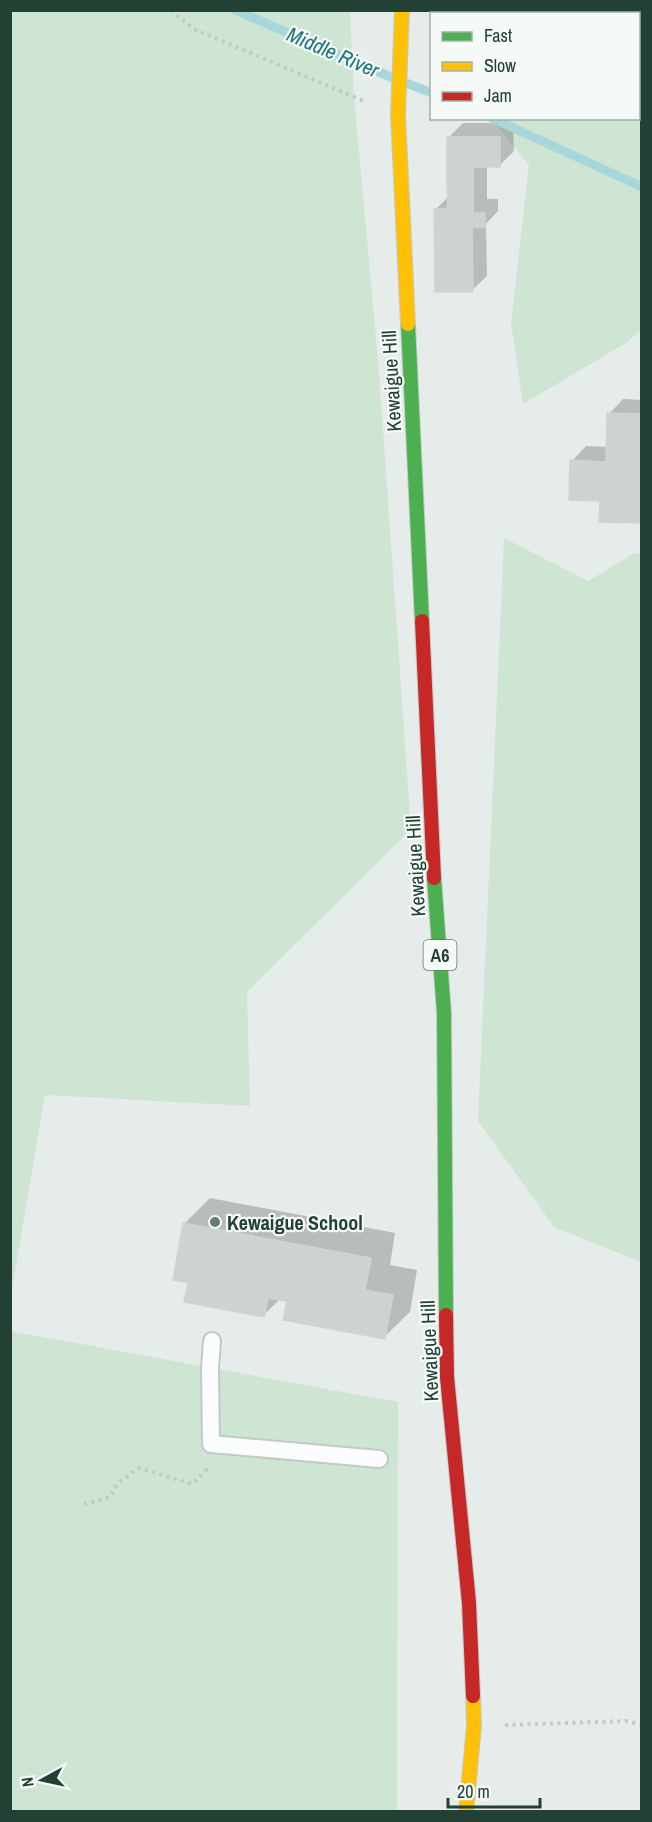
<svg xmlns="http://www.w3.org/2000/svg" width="652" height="1822" viewBox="0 0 652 1822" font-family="'Archivo Narrow',sans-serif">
<rect width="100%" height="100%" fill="#e6ece9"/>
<g fill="#cfe5d4">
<polygon points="11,10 350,11 354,97 378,359 411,829 247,992 250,1106 45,1095 11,1295"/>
<polygon points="458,11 604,10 608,13 457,13"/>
<polygon points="635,11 642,11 641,330 626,343 523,404 511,323 529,165 491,119 638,118 638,14 632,13"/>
<polygon points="504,538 588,581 631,555 641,553 641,1262 554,1227 478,1121"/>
<polygon points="10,1331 398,1402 397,1811 11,1811"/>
</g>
<g fill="#0003">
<polygon points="463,123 513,123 514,151 499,166 487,166 487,199 498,199 498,211 486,224 487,276 472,290 435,210 449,196 449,137"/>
<polygon points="623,399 642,400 642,522 602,500 572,461 586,446 608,447 609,414"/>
<polygon points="210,1198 395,1233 390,1265 417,1270 410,1312 384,1337 288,1300 280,1299 264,1315 190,1282 184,1224"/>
</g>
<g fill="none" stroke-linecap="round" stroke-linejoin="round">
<g stroke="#a7d7da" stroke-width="9">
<polyline points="235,10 393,78"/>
<polyline points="406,83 432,93"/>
<polyline points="492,118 642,187"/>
</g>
</g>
<g fill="#cdd3d0" stroke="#cfd5d2" stroke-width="1.5">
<polygon points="447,137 500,137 500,167 473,167 473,178 447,179"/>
<polygon points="473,178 473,213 448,213 447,179"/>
<polygon points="434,209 448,209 448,213 485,213 485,227 472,227 473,292 435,292"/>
<polygon points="607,413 642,414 642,523 599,522 600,501 569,500 570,460 606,462"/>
<polygon points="183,1223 371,1258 365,1290 393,1295 385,1339 283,1320 287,1301 268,1298 264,1317 184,1302 188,1283 173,1280"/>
</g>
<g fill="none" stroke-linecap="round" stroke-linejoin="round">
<g stroke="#c3c9c6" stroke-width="20">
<polyline id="lane" points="212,1341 210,1368 211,1444 379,1459"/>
</g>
<g stroke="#c2cac7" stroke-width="16">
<g id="fast">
<polyline points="408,324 422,621"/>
<polyline points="434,878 444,1013 446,1315"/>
</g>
</g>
<g stroke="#c2cac7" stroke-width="16">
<g id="slow">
<polyline points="402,10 398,115 408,324"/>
<polyline points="466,1812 474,1726 473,1696"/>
</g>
</g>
<g stroke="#c2cac7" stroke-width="16">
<g id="jam">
<polyline points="422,621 434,878"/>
<polyline points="446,1315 447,1377 469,1603 473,1696"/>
</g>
</g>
<g stroke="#c2cbc7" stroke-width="4" stroke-dasharray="3 4.5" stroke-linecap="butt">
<polyline points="171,10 194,29 366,102"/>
<polyline points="84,1504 110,1497 118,1483 139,1468 192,1484 206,1470 206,1466"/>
<polyline points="505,1725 626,1721 642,1725"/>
</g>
<use href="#lane" stroke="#fbfcfc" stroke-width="16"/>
<use href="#fast" stroke="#4caf50" stroke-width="14"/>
<use href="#slow" stroke="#ffc107" stroke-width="14"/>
<use href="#jam" stroke="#c62828" stroke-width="14"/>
</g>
<circle fill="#677c74" stroke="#f5faf7" stroke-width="2" cx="215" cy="1222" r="6"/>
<g text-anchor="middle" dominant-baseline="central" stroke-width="4.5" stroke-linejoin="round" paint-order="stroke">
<rect fill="#f5faf7" stroke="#62786f" stroke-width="1.5" x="423.5" y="940" width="33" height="30" rx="4.5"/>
<g font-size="18" font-weight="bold" fill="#234035">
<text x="440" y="955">A6</text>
</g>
<g font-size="20" fill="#234035" stroke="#f5faf7">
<text transform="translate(391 381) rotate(-93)">Kewaigue Hill</text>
<text transform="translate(415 866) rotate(-93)">Kewaigue Hill</text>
<text transform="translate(429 1351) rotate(-92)">Kewaigue Hill</text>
</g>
<g font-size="20" font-weight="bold" fill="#234035" stroke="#f5faf7" text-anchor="start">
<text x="227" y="1222">Kewaigue School</text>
</g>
<g font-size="21" font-style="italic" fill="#1c757d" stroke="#f5faf7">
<text transform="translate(333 52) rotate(23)">Middle River</text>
</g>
</g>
<rect width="652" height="1822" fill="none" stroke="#234035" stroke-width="24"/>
<rect x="430" y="12" width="210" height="108" fill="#f5faf7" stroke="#a1b0a9" stroke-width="1.5"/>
<rect x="442" y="32" width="30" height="9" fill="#4caf50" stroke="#a1b0a9" stroke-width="1.5"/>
<text x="484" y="42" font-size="18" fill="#234035">Fast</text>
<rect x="442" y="62" width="30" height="9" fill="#ffc107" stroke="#a1b0a9" stroke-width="1.5"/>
<text x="484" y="72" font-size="18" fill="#234035">Slow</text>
<rect x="442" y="92" width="30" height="9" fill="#c62828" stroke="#a1b0a9" stroke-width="1.5"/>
<text x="484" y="102" font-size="18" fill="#234035">Jam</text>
<g transform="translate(42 1780) rotate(262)" stroke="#f5faf7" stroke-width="4.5" paint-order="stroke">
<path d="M0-4.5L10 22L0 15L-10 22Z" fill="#234035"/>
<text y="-9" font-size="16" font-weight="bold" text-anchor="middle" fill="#234035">N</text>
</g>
<path d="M448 1798v9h92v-9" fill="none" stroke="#234035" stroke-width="3"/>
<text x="457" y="1798" font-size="18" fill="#234035" stroke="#f5faf7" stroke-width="4.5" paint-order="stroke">20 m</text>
</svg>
